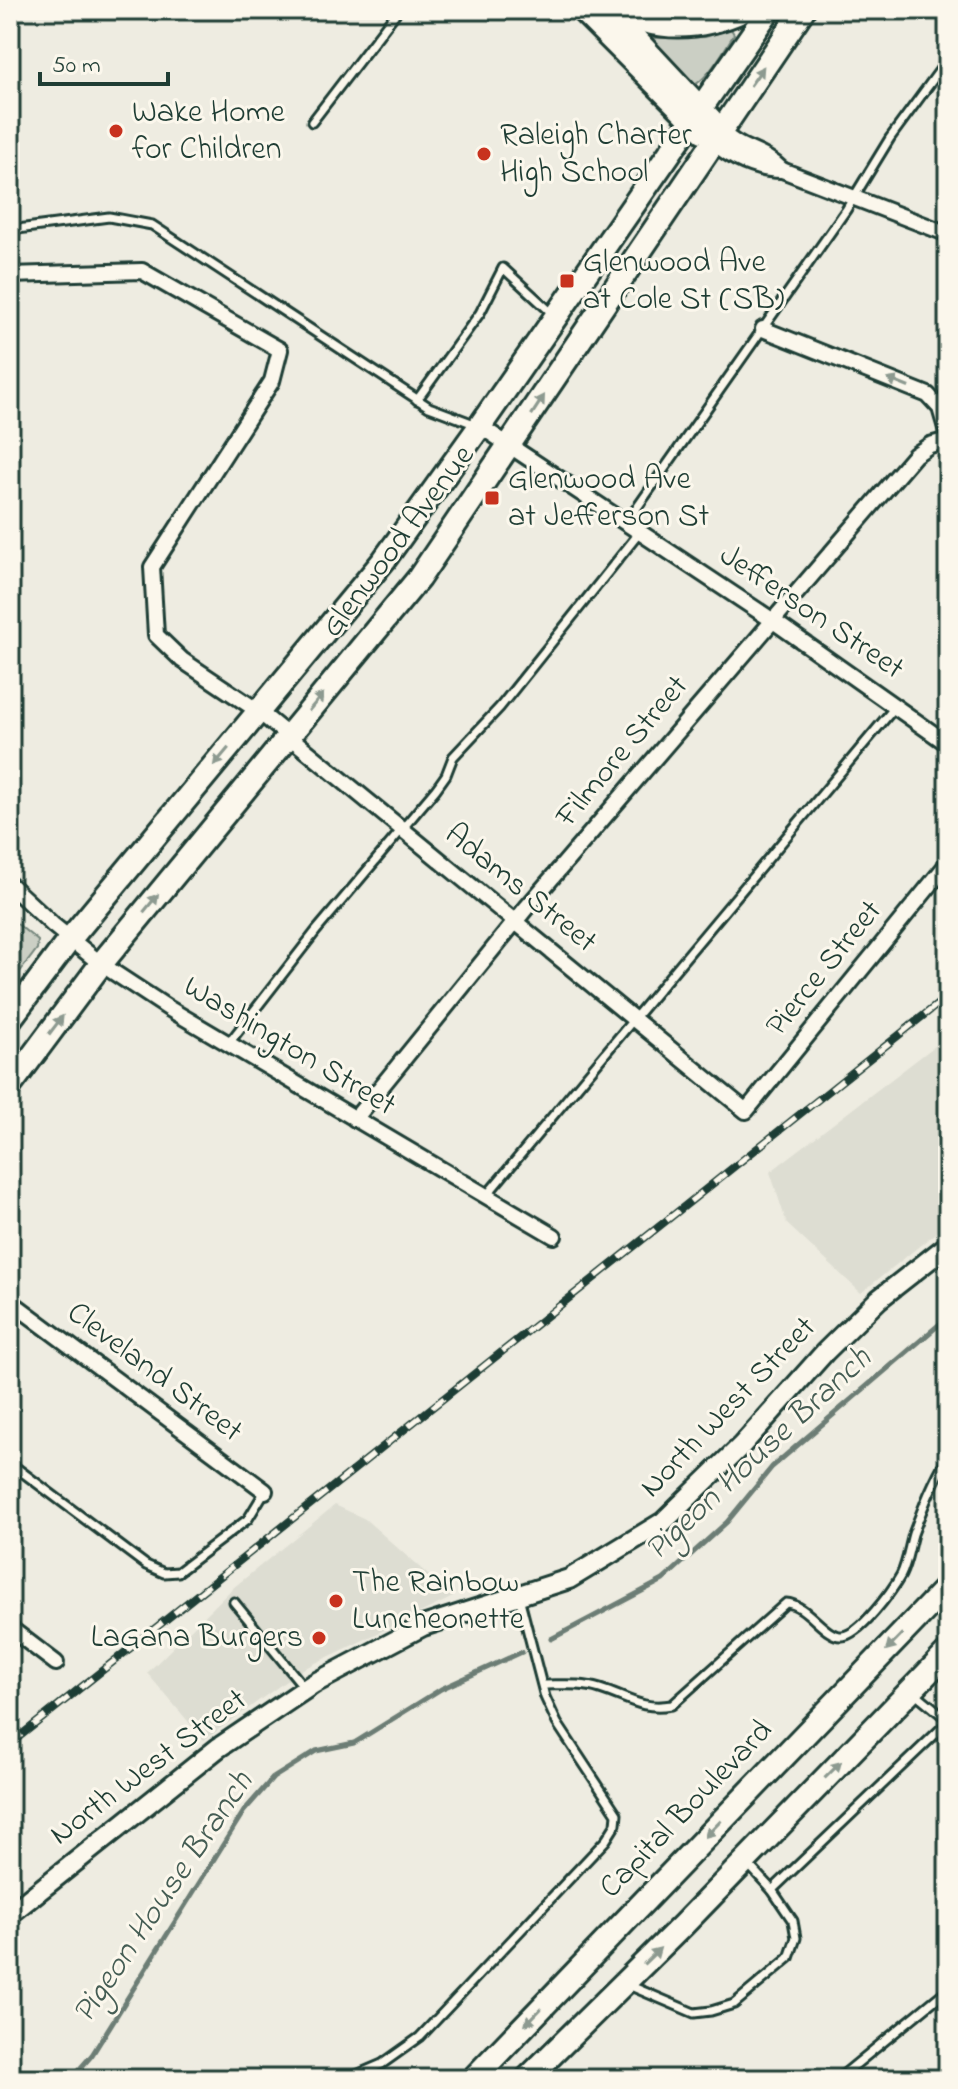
<svg xmlns="http://www.w3.org/2000/svg" width="958" height="2089" viewBox="0 0 958 2089" font-family="'Indie Flower',sans-serif">
<rect width="100%" height="100%" fill="#eeece1"/>
<filter id="ink" filterUnits="userSpaceOnUse"><feTurbulence type="fractalNoise" baseFrequency=".0125" numOctaves="2"/><feDisplacementMap in="SourceGraphic" scale="16" xChannelSelector="R" yChannelSelector="G"/><feConvolveMatrix kernelMatrix="1 2 1 2 8 2 1 2 1" color-interpolation-filters="sRGB"/></filter>
<g filter="url(#ink)">
<g fill="#ddddd2">
<polygon points="948,1036 948,1223 861,1293 787,1224 770,1172"/>
<polygon points="335,1505 365,1519 453,1597 303,1669 204,1740 147,1673 233,1588"/>
</g>
<g fill="#cbcfc4" stroke="#75867c" stroke-width="2">
<path d="M 731,29 L 734,34 C 726,47 706,83 691,86 L 650,40 L 651,38 L 705,37 Z"/>
<polygon points="10,918 38,941 37,949 10,985"/>
</g>
<g fill="none" stroke-linecap="round" stroke-linejoin="round">
<g stroke="#6c7d74" stroke-width="5">
<polyline points="551,1639 663,1580 727,1522 772,1467 948,1317"/>
<polyline points="71,2079 92,2055 244,1811 273,1778 316,1751 354,1743 441,1689 522,1652"/>
</g>
<g stroke="#1f3d34" stroke-width="13">
<g id="service">
<polyline points="312,122 398,10"/>
<polyline points="10,230 109,217 152,225 429,407 477,425"/>
<polyline points="417,400 480,313 503,268 554,315"/>
<polyline points="627,522 846,210 890,138 948,59"/>
<polyline points="229,1043 316,931 436,789 446,775 453,757 500,707 640,532"/>
<polyline points="485,1197 895,707"/>
<polyline points="10,1463 146,1565 164,1573 178,1572 248,1519 265,1491"/>
<polyline points="234,1602 304,1687"/>
<path d="M 544,1685 C 562,1685 582,1683 600,1689 C 629,1698 640,1710 672,1705 L 786,1603 C 807,1604 825,1638 842,1636 C 860,1635 892,1591 901,1575 C 907,1563 909,1548 913,1534 C 923,1507 933,1481 948,1456"/>
<polyline points="913,1691 948,1720"/>
<polyline points="772,1890 948,1722"/>
<polyline points="626,1984 694,2013 711,2011 734,2004 789,1958 796,1938 793,1921 772,1890 747,1863"/>
<polyline points="347,2079 382,2064 420,2037 606,1840 616,1824 617,1814 557,1723 545,1697 519,1597"/>
<polyline points="838,2079 948,1989"/>
</g>
</g>
<g stroke="#1f3d34" stroke-width="20">
<g id="minor">
<path d="M 719,130 C 741,152 763,150 782,170"/>
<path d="M 712,141 C 731,158 756,170 782,170 L 948,234"/>
<polyline points="10,275 142,271 280,350 272,381 152,567 156,635 182,660 258,711 746,1111 948,863"/>
<polyline points="763,329 928,395 940,408 948,435"/>
<polyline points="480,426 772,620 948,744"/>
<polyline points="10,885 53,925 101,964 168,1008 554,1236"/>
<polyline points="355,1119 527,907 915,455 930,445 948,440"/>
<polyline points="10,1301 265,1491"/>
<polyline points="10,1628 56,1663"/>
</g>
</g>
<g stroke="#1f3d34" stroke-width="24">
<polyline id="tertiary" points="10,1914 218,1748 313,1684 423,1626 569,1579 663,1522 742,1445 825,1352 879,1299 948,1245"/>
</g>
<g stroke="#1f3d34" stroke-width="28">
<g id="primary">
<polyline points="582,10 703,131"/>
<polyline points="608,10 711,120"/>
<path d="M 614,10 C 657,31 701,30 744,10"/>
<polyline points="10,1019 70,939 384,560 480,426 769,10"/>
<polyline points="10,1086 101,964 419,578 803,10"/>
<polyline points="473,2079 948,1586"/>
<polyline points="527,2079 683,1925 948,1652"/>
</g>
</g>
<use href="#service" stroke="#fbf7ec" stroke-width="7"/>
<use href="#minor" stroke="#fbf7ec" stroke-width="14"/>
<use href="#tertiary" stroke="#fbf7ec" stroke-width="18"/>
<use href="#primary" stroke="#fbf7ec" stroke-width="22"/>
<g stroke="#1f3d34" stroke-width="8">
<polyline id="rail" points="10,1744 948,996"/>
</g>
<use href="#rail" stroke="#fbf7ec" stroke-width="5" stroke-dasharray="15" stroke-linecap="butt"/>
</g>
<defs><path id="oneway-solid" d="M-6-.8H1V-3.2L6.5 0L1 3.2V.8H-6Z" transform="scale(2)"/></defs>
<g fill="#8d9a90">
<use href="#oneway-solid" transform="translate(757 76) rotate(-55)"/>
<use href="#oneway-solid" transform="translate(898 383) rotate(-158)"/>
<use href="#oneway-solid" transform="translate(538 405) rotate(-57)"/>
<use href="#oneway-solid" transform="translate(316 702) rotate(-50)"/>
<use href="#oneway-solid" transform="translate(221 757) rotate(130)"/>
<use href="#oneway-solid" transform="translate(151 903) rotate(-51)"/>
<use href="#oneway-solid" transform="translate(56 1025) rotate(-53)"/>
<use href="#oneway-solid" transform="translate(894 1642) rotate(134)"/>
<use href="#oneway-solid" transform="translate(833 1770) rotate(-45)"/>
<use href="#oneway-solid" transform="translate(713 1829) rotate(134)"/>
<use href="#oneway-solid" transform="translate(652 1956) rotate(-44)"/>
<use href="#oneway-solid" transform="translate(533 2017) rotate(134)"/>
</g>
</g>
<g fill="#c8321e" stroke="#fbf7ec" stroke-width="3">
<circle cx="116" cy="131" r="8"/>
<circle cx="484" cy="154" r="8"/>
<rect x="559" y="273" width="16" height="16" rx="4"/>
<rect x="484" y="490" width="16" height="16" rx="4"/>
<circle cx="336" cy="1601" r="8"/>
<circle cx="319" cy="1638" r="8"/>
</g>
<g text-anchor="middle" dominant-baseline="central" stroke-width="6" stroke-linejoin="round" paint-order="stroke">
<g font-size="32" fill="#1f3d34" stroke="#fbf7ec" text-anchor="start">
<text x="132" y="113">Wake Home<tspan x="132" dy="37">for Children</tspan></text>
<text x="500" y="136">Raleigh Charter<tspan x="500" dy="37">High School</tspan></text>
<text x="583" y="263">Glenwood Ave<tspan x="583" dy="37">at Cole St (SB)</tspan></text>
<text x="508" y="480">Glenwood Ave<tspan x="508" dy="37">at Jefferson St</tspan></text>
<text x="352" y="1583">The Rainbow<tspan x="352" dy="37">Luncheonette</tspan></text>
<text x="303" y="1638" text-anchor="end">LaGana Burgers</text>
</g>
<g font-size="32" fill="#1f3d34" stroke="#fbf7ec">
<text transform="translate(399 542) rotate(-53)">Glenwood Avenue</text>
<text transform="translate(811 613) rotate(34)">Jefferson Street</text>
<text transform="translate(623 752) rotate(-50)">Filmore Street</text>
<text transform="translate(520 889) rotate(39)">Adams Street</text>
<text transform="translate(825 969) rotate(-51)">Pierce Street</text>
<text transform="translate(289 1047) rotate(31)">Washington Street</text>
<text transform="translate(154 1373) rotate(37)">Cleveland Street</text>
<text transform="translate(729 1408) rotate(-46)">North West Street</text>
<text transform="translate(149 1768) rotate(-37)">North West Street</text>
<text transform="translate(687 1810) rotate(-46)">Capital Boulevard</text>
</g>
<g font-size="34" font-style="italic" fill="#455d54" stroke="#fbf7ec">
<text transform="translate(759 1455) rotate(-43)">Pigeon House Branch</text>
<text transform="translate(164 1898) rotate(-56)">Pigeon House Branch</text>
</g>
</g>
<rect width="958" height="2089" fill="none" stroke="#fbf7ec" stroke-width="40"/>
<rect x="20" y="20" width="918" height="2049" fill="none" stroke="#1f3d34" stroke-width="3" filter="url(#ink)"/>
<path d="M40 72v12h128v-12" fill="none" stroke="#1f3d34" stroke-width="4"/>
<text x="52" y="72" font-size="24" fill="#1f3d34" stroke="#fbf7ec" stroke-width="6" paint-order="stroke">50 m</text>
</svg>
